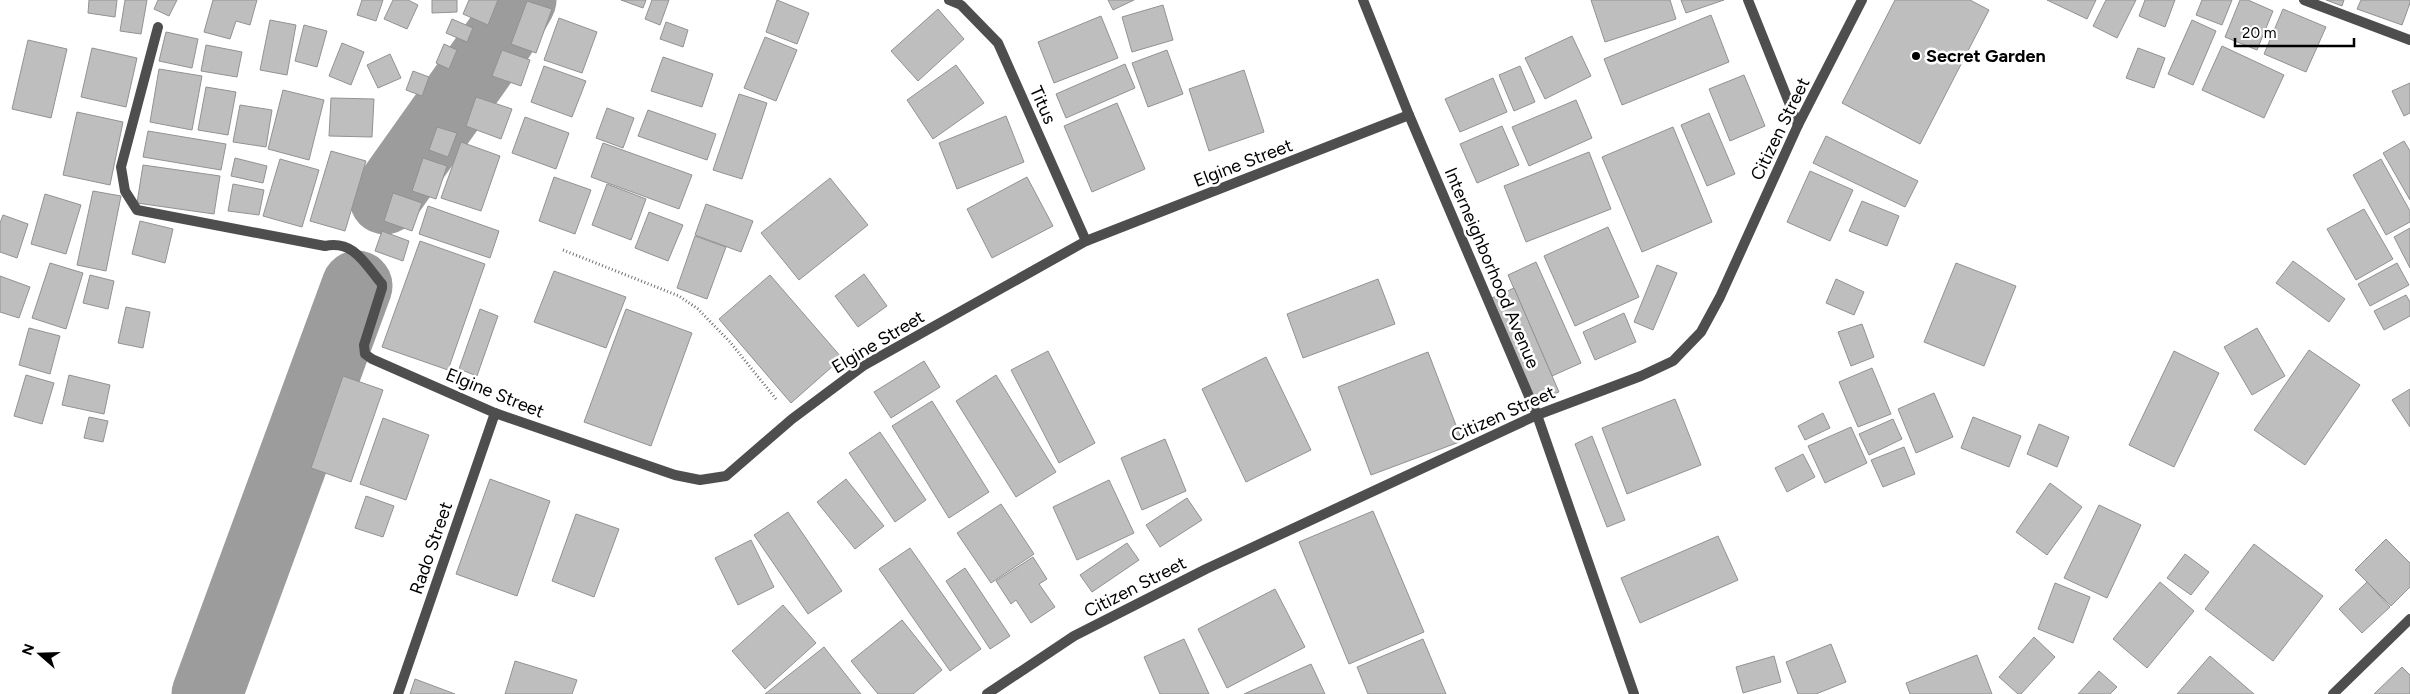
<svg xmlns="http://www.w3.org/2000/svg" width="2410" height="694" viewBox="0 0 2410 694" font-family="Figtree,sans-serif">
<rect width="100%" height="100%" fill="#fff"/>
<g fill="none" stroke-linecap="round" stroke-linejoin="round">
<g stroke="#9c9c9c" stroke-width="71">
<polyline points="385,199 500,37 521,0"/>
<polyline points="207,694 357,286"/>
</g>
</g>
<g fill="#bebebe" stroke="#929292">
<polygon points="89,0 117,0 115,17 88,13"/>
<polygon points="125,0 147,0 141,34 120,31"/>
<polygon points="158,0 177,0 169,16 154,9"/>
<polygon points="213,0 257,0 250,25 236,21 230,39 204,32"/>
<polygon points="362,0 383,0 376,21 357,15"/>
<polygon points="393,0 408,0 418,5 407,29 384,19"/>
<polygon points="432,0 457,0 457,12 432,13"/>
<polygon points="469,0 498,0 488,25 463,14"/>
<polygon points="621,0 646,0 643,8"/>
<polygon points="652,0 669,0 660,25 645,19"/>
<polygon points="777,0 809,13 797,44 766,32"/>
<polygon points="1108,0 1134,0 1113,10"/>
<polygon points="1591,0 1670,0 1676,19 1605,42"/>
<polygon points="1681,0 1724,0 1686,13"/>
<polygon points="1895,0 1970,0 1989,10 1920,144 1842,103"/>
<polygon points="2047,0 2096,0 2087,19"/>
<polygon points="2106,0 2136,0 2117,38 2093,26"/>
<polygon points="2145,0 2175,0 2165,27 2139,16"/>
<polygon points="2202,0 2232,0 2222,25 2196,15"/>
<polygon points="2240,0 2248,0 2273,11 2257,50 2225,37"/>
<polygon points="2326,0 2344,0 2342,6"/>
<polygon points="2361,0 2410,0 2410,3 2402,25 2357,9"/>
<polygon points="527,1 552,9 536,53 511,44"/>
<polygon points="1163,5 1173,40 1132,52 1122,17"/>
<polygon points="938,9 964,39 918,81 891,51"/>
<polygon points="2283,9 2326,27 2306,72 2264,54"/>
<polygon points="1711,15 1729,62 1622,105 1604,59"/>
<polygon points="1101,16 1118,58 1054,83 1038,42"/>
<polygon points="559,18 597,32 582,73 544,60"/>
<polygon points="452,19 473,28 467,42 446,33"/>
<polygon points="270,20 296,25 287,75 260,70"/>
<polygon points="2192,20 2216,31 2193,85 2168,74"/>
<polygon points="666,22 688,30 683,47 660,39"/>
<polygon points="304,25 327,31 317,67 295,61"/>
<polygon points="166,32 198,39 192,68 159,61"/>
<polygon points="1572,36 1591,76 1545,99 1525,58"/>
<polygon points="765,37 797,50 776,101 744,88"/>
<polygon points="28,40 67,49 51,118 12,109"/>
<polygon points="342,43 364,52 351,85 329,76"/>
<polygon points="444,44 457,50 449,69 436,63"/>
<polygon points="206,45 242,52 237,77 201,71"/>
<polygon points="2222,46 2284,75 2264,118 2202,90"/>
<polygon points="92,48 137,58 126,107 81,97"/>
<polygon points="2138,48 2165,58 2154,88 2126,78"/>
<polygon points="502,50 530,60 521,86 492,76"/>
<polygon points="1167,50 1183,94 1148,107 1132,63"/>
<polygon points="390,54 401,78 378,88 367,65"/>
<polygon points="663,57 713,74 702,107 651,91"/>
<polygon points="1125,64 1135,88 1066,118 1056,94"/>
<polygon points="956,65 984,103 933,139 907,100"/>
<polygon points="544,66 586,81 572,117 531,102"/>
<polygon points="1520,66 1535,102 1514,111 1499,75"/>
<polygon points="159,69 202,76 192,130 150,122"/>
<polygon points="1244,70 1264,132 1209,151 1189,89"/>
<polygon points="413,71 429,77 422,96 406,90"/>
<polygon points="1744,75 1765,126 1730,141 1709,89"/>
<polygon points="1493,78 1507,112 1460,132 1445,99"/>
<polygon points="2410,83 2410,113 2404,116 2392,91"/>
<polygon points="206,87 236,92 228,135 198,130"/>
<polygon points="283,90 324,100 309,160 268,149"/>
<polygon points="739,94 767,103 742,179 713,170"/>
<polygon points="476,97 512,109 501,139 466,126"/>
<polygon points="331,98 374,99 372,137 329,136"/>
<polygon points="1576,100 1592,138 1529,166 1512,127"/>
<polygon points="1117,103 1145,169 1092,192 1064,126"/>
<polygon points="240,105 272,110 266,147 233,142"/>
<polygon points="607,108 634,118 623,148 596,138"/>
<polygon points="648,110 716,134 707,160 638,136"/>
<polygon points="77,112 123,122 110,185 63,175"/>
<polygon points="1709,113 1735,174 1707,186 1681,125"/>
<polygon points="1006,116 1024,162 957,189 939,143"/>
<polygon points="525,117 569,133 556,169 512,153"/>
<polygon points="1502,126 1519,165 1477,183 1460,144"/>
<polygon points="437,127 457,133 448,157 429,150"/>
<polygon points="1673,127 1712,222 1642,252 1602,157"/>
<polygon points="148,131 226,144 221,170 143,157"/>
<polygon points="1826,136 1918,181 1905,207 1813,163"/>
<polygon points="2404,141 2410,151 2410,200 2383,153"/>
<polygon points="461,142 500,156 481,211 441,198"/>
<polygon points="603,143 692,175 679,209 591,177"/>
<polygon points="331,151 366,161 345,231 310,221"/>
<polygon points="1589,152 1611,209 1526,242 1504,186"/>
<polygon points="235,158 267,166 263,183 231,176"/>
<polygon points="423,158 447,166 436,199 412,191"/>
<polygon points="280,159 319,170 302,227 263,216"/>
<polygon points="2381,159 2410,211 2410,222 2386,235 2353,175"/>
<polygon points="143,165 220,176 214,214 137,203"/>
<polygon points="1810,171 1853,190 1830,241 1787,222"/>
<polygon points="554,177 591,190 575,234 539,221"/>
<polygon points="1027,177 1053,226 992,258 967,209"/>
<polygon points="830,178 868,225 799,280 761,233"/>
<polygon points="233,184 264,190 259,215 228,211"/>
<polygon points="607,184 646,199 631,240 592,225"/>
<polygon points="93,191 121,196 106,271 77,265"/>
<polygon points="393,193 422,203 412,231 384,221"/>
<polygon points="45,194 81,205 66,254 31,244"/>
<polygon points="1862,201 1899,216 1887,246 1849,231"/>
<polygon points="706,204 753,221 741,252 695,235"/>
<polygon points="428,206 499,231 490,258 419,234"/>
<polygon points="2364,209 2393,259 2356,280 2327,229"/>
<polygon points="649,212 683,225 668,261 635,248"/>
<polygon points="3,215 28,224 17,258 0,252 0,223"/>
<polygon points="140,221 173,229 165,263 132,254"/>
<polygon points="1608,227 1639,297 1575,326 1544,256"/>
<polygon points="2410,228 2410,268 2394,237"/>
<polygon points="382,231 409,241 403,261 375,251"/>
<polygon points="695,236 726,247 707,299 677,288"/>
<polygon points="420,241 485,264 448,370 382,347"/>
<polygon points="2293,261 2345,299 2329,322 2276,283"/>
<polygon points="1536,262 1581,363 1552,376 1508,275"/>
<polygon points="50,263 83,273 66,329 32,318"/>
<polygon points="1956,263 2016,286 1984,366 1924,342"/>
<polygon points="2397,263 2409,285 2370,306 2358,284"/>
<polygon points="1657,265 1677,273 1653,330 1634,322"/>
<polygon points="554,271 626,297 606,348 534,322"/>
<polygon points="864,274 887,306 858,327 835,296"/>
<polygon points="90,275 114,281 108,309 83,303"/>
<polygon points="770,275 842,358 791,403 719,319"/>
<polygon points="0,276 30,287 19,318 0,312"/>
<polygon points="1378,279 1395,324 1303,358 1287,314"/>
<polygon points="1836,279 1864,292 1854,315 1826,303"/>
<polygon points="1514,288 1559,392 1530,404 1485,301"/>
<polygon points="2406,295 2410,302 2410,316 2384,330 2374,311"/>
<polygon points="126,307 150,312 143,348 118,343"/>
<polygon points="480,309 498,316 477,376 459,369"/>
<polygon points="626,309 692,333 651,446 584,422"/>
<polygon points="1624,313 1636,342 1595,360 1583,332"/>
<polygon points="1862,324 1874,357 1851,366 1838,332"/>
<polygon points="29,328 60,336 50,374 19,365"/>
<polygon points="2257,328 2285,376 2252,395 2224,347"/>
<polygon points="2309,350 2360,385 2305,465 2254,430"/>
<polygon points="1048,351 1095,443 1059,463 1011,370"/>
<polygon points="2174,351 2219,373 2174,467 2129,445"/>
<polygon points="1428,352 1462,441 1371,475 1338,387"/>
<polygon points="1266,357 1311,450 1246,482 1202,389"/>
<polygon points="924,361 940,387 891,418 874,392"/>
<polygon points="1872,368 1891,414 1858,427 1839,382"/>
<polygon points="26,375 54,383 42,424 14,416"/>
<polygon points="69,375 110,385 104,414 62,405"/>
<polygon points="996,375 1056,472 1016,497 956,401"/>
<polygon points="343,376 383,390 351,482 311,468"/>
<polygon points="2410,389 2410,427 2392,400"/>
<polygon points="1934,393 1953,437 1916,453 1898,409"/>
<polygon points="1675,399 1701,465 1627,494 1602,428"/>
<polygon points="932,401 989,492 949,518 892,426"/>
<polygon points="1823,413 1830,428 1805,440 1798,426"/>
<polygon points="89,417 108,421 103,442 84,438"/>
<polygon points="1973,417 2021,436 2009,467 1961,448"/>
<polygon points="383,418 429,435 406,500 360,484"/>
<polygon points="1893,419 1902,439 1869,455 1859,434"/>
<polygon points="2039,424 2069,437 2057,467 2027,454"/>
<polygon points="1851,427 1867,463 1825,483 1808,446"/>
<polygon points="880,432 926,500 895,522 849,453"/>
<polygon points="1592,436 1625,520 1607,527 1575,444"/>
<polygon points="1165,439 1186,491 1142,510 1121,458"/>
<polygon points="1904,447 1915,474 1883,487 1871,460"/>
<polygon points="1803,454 1815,477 1787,492 1775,468"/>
<polygon points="490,479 550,501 517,596 456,574"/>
<polygon points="846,479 884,526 855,549 817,502"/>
<polygon points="1109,480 1134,533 1077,560 1053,507"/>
<polygon points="2050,483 2082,507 2047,555 2016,532"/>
<polygon points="366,496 394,506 383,537 355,528"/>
<polygon points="1187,498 1202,520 1160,547 1146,525"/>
<polygon points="1001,504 1034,554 991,583 957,533"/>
<polygon points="2099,505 2141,525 2107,598 2064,578"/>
<polygon points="1373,511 1424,632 1349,664 1299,542"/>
<polygon points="788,512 842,591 808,614 754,535"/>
<polygon points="576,514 619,529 594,597 552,581"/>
<polygon points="1718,536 1738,580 1640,623 1621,578"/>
<polygon points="2386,539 2410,563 2410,587 2391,606 2355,570"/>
<polygon points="751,540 774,587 738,605 715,558"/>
<polygon points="1127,543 1139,560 1092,592 1080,575"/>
<polygon points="2254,544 2323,596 2273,661 2205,609"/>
<polygon points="910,548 981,649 950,671 879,569"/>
<polygon points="2185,554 2209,572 2191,595 2167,578"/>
<polygon points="1033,557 1047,579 1039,584 1055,607 1031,623 1016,600 1011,604 996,581"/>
<polygon points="965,568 1010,636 990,649 946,581"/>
<polygon points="2160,582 2194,611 2147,668 2113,639"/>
<polygon points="2367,582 2390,607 2362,633 2339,609"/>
<polygon points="2055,583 2090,597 2073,643 2038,629"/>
<polygon points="1275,589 1305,647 1227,688 1198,629"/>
<polygon points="783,605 816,643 765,689 732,651"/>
<polygon points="902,620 942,670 913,694 878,694 851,661"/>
<polygon points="2034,637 2055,657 2021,694 2018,694 1999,677"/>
<polygon points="1184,639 1209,694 1160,694 1144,657"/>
<polygon points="1423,639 1446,694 1368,694 1357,667"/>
<polygon points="1831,644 1846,682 1816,694 1798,694 1786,662"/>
<polygon points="824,647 861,694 765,694"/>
<polygon points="1977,655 1992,694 1910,694 1906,683"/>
<polygon points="1774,656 1781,682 1743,693 1736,667"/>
<polygon points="2210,656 2254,694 2177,694"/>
<polygon points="515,661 577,680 572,694 505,694"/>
<polygon points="1311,664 1325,694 1244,694"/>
<polygon points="2402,667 2410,675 2410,694 2374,694"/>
<polygon points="2099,671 2117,687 2110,694 2078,694"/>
<polygon points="415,679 455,694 410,694"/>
</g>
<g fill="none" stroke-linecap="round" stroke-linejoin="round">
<polyline stroke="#707070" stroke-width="3" stroke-dasharray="1 2.5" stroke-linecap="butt" points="563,250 679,296 698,309 730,342 776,399"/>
<g stroke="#4e4e4e" stroke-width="10">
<polyline points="949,0 961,5 998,43 1086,241"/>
<polyline points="1363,0 1409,115 1537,415 1634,694"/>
<polyline points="1748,0 1798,125"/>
<polyline points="2304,0 2410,40"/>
<path d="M 158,27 L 121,167 L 125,191 L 137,210 L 325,246 C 354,240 365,264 382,284 L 382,288 L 364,345 L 365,354 L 372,359 L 495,413 L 675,475 L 700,480 L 726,476 L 792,419 L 863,366 L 1086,241 L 1409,115"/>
<polyline points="398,694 495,413"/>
<polyline points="987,694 1074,636 1206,569 1537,415 1641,376 1673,361 1701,332 1720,297 1798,125 1862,0"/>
<polyline points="2333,694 2410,619"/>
</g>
</g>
<circle fill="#000" stroke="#fff" stroke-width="2" cx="1916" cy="56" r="5"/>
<g text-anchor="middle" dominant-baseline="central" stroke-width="5" stroke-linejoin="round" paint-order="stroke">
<g font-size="18" font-weight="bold" fill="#000" stroke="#fff" text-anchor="start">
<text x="1926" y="56">Secret Garden</text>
</g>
<g font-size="18" fill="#000" stroke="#fff">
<text transform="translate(1043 105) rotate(66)">Titus</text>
<text transform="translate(1780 129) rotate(-64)">Citizen Street</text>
<text transform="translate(1243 163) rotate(-21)">Elgine Street</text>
<text transform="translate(1492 268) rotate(67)">Interneighborhood Avenue</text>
<text transform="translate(878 342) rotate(-31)">Elgine Street</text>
<text transform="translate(495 393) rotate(22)">Elgine Street</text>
<text transform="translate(1503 414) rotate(-24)">Citizen Street</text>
<text transform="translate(431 548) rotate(-71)">Rado Street</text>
<text transform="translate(1135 587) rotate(-27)">Citizen Street</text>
</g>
</g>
<g transform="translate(40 654) rotate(290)" stroke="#ffffff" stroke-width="4" paint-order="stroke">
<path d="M0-4L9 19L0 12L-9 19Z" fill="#000000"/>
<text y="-8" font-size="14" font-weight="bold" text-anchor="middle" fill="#000000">N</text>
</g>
<path d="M2235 38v8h119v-8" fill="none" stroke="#000000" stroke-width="2.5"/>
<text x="2242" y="38" font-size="15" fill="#000000" stroke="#ffffff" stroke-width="4" paint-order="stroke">20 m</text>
</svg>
